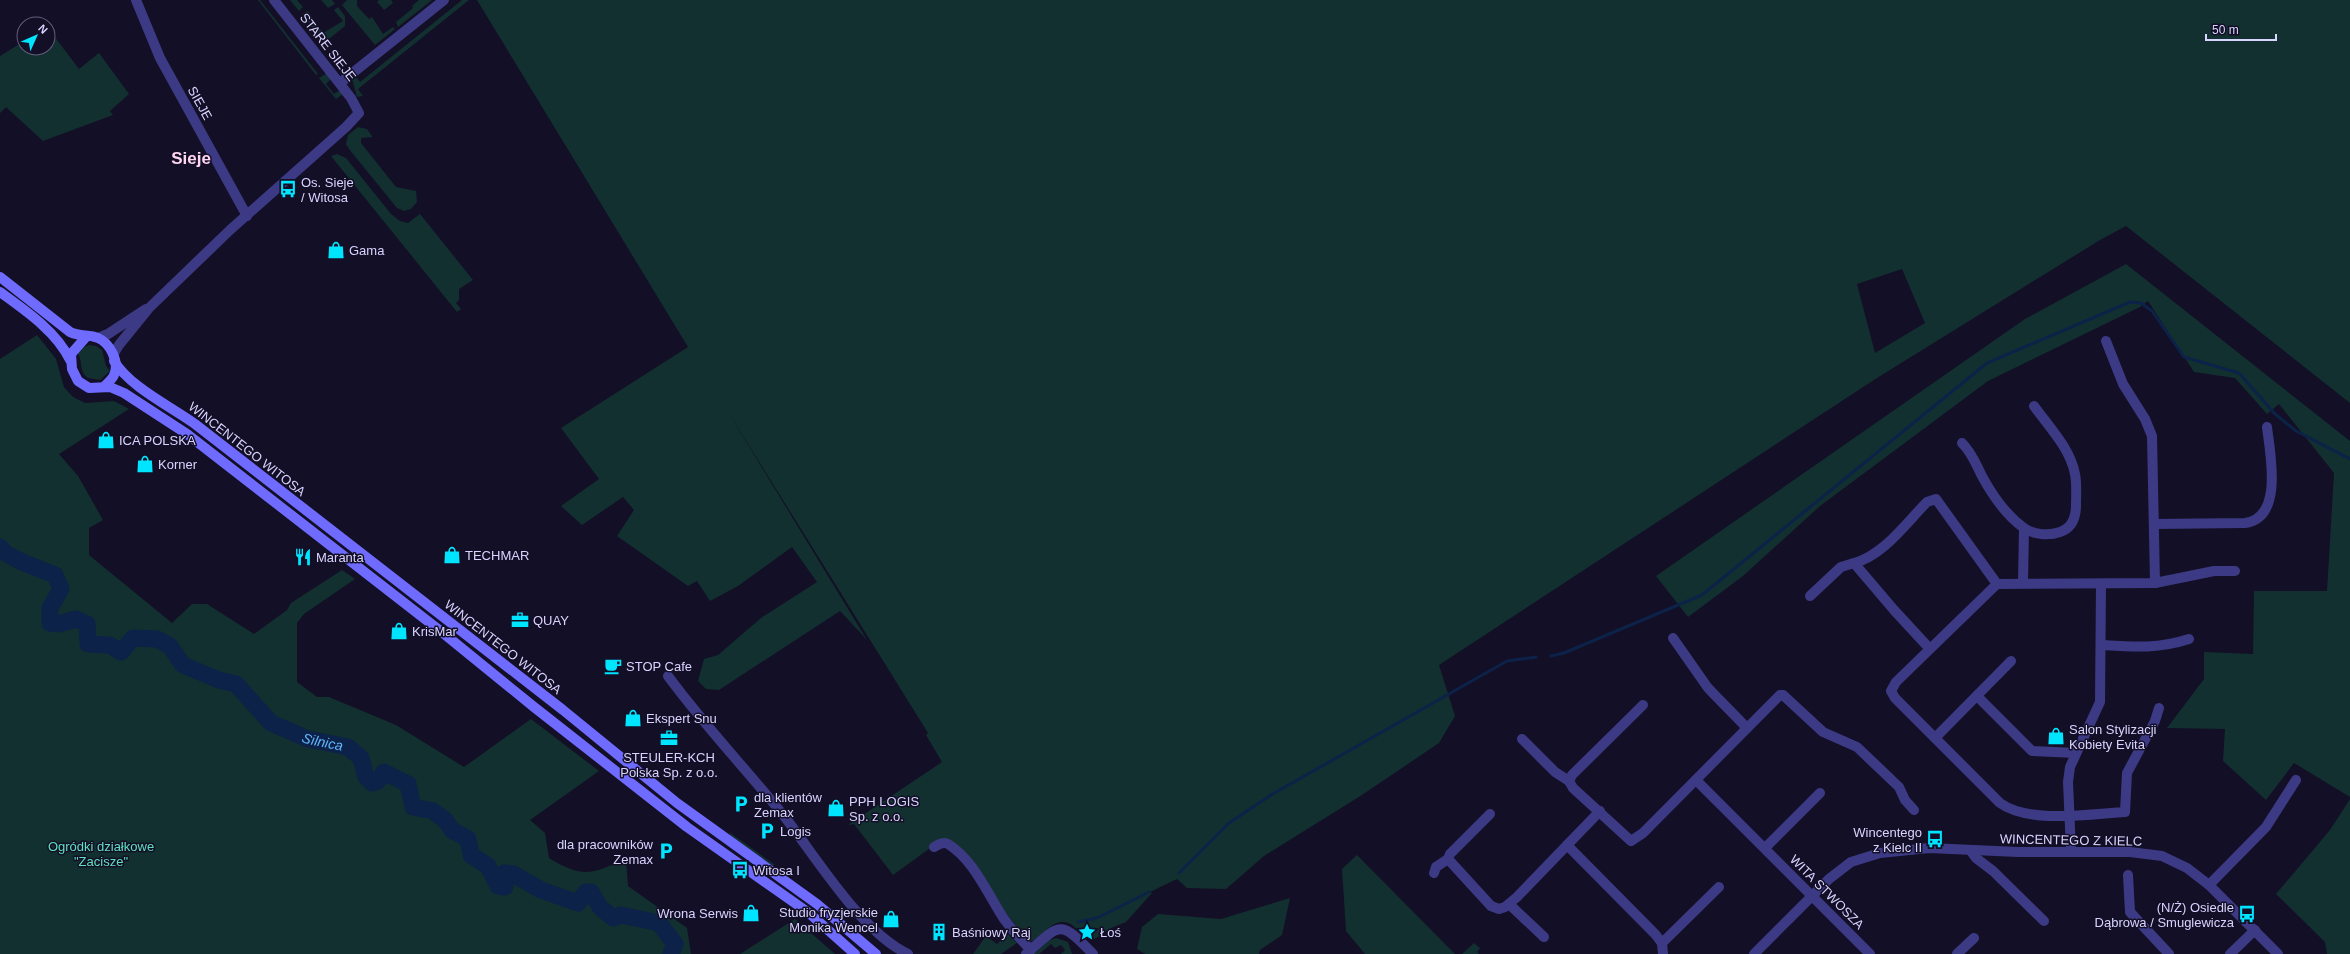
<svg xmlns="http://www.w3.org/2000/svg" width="2350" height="954" viewBox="0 0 2350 954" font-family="Arial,sans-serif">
<rect width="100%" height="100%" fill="#130f26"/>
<g fill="#12302f" fill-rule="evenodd">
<polygon points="258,0 260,0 318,74 316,75"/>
<polygon points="290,0 297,0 303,7 299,11"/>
<polygon points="321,0 332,0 335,4 328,8"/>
<polygon points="347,0 357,0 357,6 369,19 372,17 383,34 393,27 395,29 375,45 342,5"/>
<polygon points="379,0 391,0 393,3 384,10 377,2"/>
<polygon points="419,0 432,0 398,27 396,22 413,8 412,6"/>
<polygon points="462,0 469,0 358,89 363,96 357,97 352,79 357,78 360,82"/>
<path d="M 477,0 L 2350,0 L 2350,403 L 2126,226 L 2100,240 L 1877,378 L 1439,665 L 1455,716 L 1439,743 L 1362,795 L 1264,856 L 1226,889 L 1187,888 L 1177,879 L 1150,892 L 1152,893 L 1126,922 L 1111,928 L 1093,940 C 1083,942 1077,922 1063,922 C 1048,922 1042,939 1029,942 L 950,843 L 933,846 L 893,875 L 854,824 L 848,825 L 942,762 L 926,735 L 928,733 L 725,407 L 867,640 L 840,611 L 719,690 L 706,689 L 698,681 L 704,659 L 718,655 L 761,618 L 817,582 L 792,547 L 738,586 L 710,601 L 697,581 L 688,586 L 617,536 L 634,510 L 623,497 L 582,525 L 561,506 L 599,479 L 561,428 L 688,347 ZM 1902,269 L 1925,323 L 1875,353 L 1857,284 Z"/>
<polygon points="338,7 345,16 345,26 324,43 302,14 308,11 323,33 343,21 334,10"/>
<polygon points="48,28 79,69 99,53 129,94 110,111 113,115 43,141 6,107 0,113 0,56 24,41 24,48 48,48"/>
<polygon points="327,73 330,80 326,84 334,94 340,90 343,94 336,99 319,78"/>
<polygon points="358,127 367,129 372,136 372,137 361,138 361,143 396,187 416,191 417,202 411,209 404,211 397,208 349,149 346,144 348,135"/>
<polygon points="337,154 346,158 391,214 400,221 408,223 420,214 473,280 459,289 459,300 456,303 461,309 457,312 331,156"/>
<polygon points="2126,264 2350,441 2350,797 2294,763 2266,800 2223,761 2225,729 2167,728 2204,679 2204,652 2253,654 2254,591 2327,591 2334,473 2279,404 2267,414 2235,378 2194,372 2148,301 2140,307 1988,381 1820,506 1743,576 1688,617 1656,576 2025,319"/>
<path d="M 37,335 L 56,359 L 64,387 L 73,397 L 85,403 L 114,401 L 129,409 L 59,454 L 78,476 L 103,520 L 89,528 L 89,555 L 172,623 L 192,604 L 207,604 L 254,634 L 287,610 L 291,603 L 342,570 L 355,579 L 304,614 L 297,623 L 297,682 L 317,697 L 329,697 L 396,725 L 464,767 L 531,719 L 599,771 L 530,820 L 545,833 L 549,858 C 584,879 591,874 626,859 L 628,886 L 687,928 L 691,954 L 0,954 L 0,359 Z"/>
<path d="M 89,345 L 96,346 L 102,350 L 106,366 L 110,371 L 100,380 L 88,378 C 78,371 84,361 77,353 L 82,348 Z"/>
<polygon points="2350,799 2350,954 2327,954 2325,942 2276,894 2330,830"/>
<polygon points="729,832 775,865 771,865 731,836"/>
<polygon points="1357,855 1445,944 1455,954 1365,954 1346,931 1342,869"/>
<polygon points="1290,898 1282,935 1260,950 1259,954 1145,954 1137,949 1142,927 1158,914 1221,919"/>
<polygon points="795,919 835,954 740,954"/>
<polygon points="1008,934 1017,943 1001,954 973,954 986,936 997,944"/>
<polygon points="1056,938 1068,942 1072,954 1061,954 1065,950 1061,945 1055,948 1051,944 1039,954 1034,954 1048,941"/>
<polygon points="1474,943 1480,948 1477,952 1479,954 1462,954"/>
</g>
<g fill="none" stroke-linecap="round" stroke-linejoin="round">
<g stroke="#0c2248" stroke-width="3">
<polyline points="1551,656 1564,653 1702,595 1987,363 2130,302 2141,303 2152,311 2184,357 2239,373 2275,414 2296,431 2350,459"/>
<polyline points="1179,873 1229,823 1271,795 1507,661 1536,657"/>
<polyline points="1078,922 1097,918 1149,892"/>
</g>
<path stroke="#0c2248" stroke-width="17" id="s1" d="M 0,547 L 5,553 L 22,562 L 55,575 L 61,589 L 50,608 L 50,623 L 59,624 L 76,619 L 87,624 L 88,644 L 110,645 L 121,652 L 133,638 L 157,639 L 170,646 L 183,665 L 219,680 L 236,684 L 271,723 L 308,739 L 348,747 L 361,758 L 366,777 L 372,783 L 378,781 L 384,772 L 408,784 L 413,807 L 433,811 L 446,821 L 452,830 L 468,839 L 471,855 L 488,866 L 498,886 L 505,887 L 504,873 L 513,874 L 541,890 L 578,903 L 586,892 L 591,892 L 600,907 L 613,918 L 621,915 L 659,923 L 675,944 L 671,954"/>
<g stroke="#3d3a85" stroke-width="10">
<polyline points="136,0 160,58 247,216"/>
<polyline points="340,83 444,0"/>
<polyline points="98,338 108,334 146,309"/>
<path d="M 2106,341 L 2123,384 L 2145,419 L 2152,436 L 2155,583 L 1997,584 L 1896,682 L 1891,691 L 1895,698 L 2000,803 C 2029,824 2090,814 2125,812 L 2127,773 L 2155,721 L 2159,708"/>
<polyline points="113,355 119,345 149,308 230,230 346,127 359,113 351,98 274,0"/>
<path d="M 1962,443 C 1973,454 1976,465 1983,478 C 1993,496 2007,516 2024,528"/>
<path d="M 2154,524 L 2245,523 C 2284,518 2270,453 2267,427"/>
<path d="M 2023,583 L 2024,528 C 2034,535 2049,536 2060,532 C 2072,528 2076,517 2076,505 C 2076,495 2077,484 2075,474 C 2070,448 2049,427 2034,406"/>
<polyline points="2155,583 2214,571 2235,571"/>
<polyline points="1810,596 1841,567 1854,563"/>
<polyline points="1673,638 1708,688 1747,728"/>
<path d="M 2102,645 C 2134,647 2158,649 2189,639"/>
<path d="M 1929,648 L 1894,610 L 1854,563 C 1883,556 1907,522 1927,502 L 1936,499 L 1997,584"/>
<path d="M 668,676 C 704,725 746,769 784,816 C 816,857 861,932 908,954"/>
<polyline points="1977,696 2032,751 2076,753"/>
<polyline points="1643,705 1572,775 1569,781 1573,788 1631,841 1643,833 1780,695 1783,695 1823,732 1857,747 1899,787 1905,800 1914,810"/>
<polyline points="1935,738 2011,661"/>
<polyline points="1522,739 1555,772 1569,781"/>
<polyline points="1696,780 1870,954"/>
<polyline points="1490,814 1450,854 1448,859 1491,906 1499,909 1505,907 1517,897 1600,811"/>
<polyline points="1567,845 1655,934 1662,943 1663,954"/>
<path d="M 934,847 C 938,845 943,841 948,844 C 974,860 988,895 1004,919 C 1012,930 1021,940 1031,950"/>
<polyline points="1765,848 1820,793"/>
<polyline points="1971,851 1976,858 1993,871 2044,921"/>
<polyline points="2071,851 2068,782 2070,767 2100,702 2101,584"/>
<polyline points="1434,873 1436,867 1448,859"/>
<polyline points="2128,875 2130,912 2169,954"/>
<polyline points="2209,885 2266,827 2296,780"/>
<polyline points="1509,904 1544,937"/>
<polyline points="1662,943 1719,887"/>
<path d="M 1026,954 C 1061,923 1059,919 1093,954"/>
<polyline points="1754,954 1829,879 1851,862 1880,853 1929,848 2018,852 2130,852 2162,856 2187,868 2209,885 2278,954"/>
<polyline points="1957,954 1974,938"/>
<polyline points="2230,954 2255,930"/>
</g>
<g stroke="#6f6bff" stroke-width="10">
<path d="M 0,277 L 70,332 C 80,337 89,334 98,338 C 110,343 120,362 114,375 C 112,380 107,383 104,387"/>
<path d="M 0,292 C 25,310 57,332 70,360"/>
<polyline points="86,337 71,354 72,369 78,381 89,388 110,387 124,393 187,434 443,633 534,707 687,827 809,913 855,954"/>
<path d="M 114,361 C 130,387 170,406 195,424 L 563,710 L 677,803 L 817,904 L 876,954"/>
</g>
</g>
<defs>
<g id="bus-bare" transform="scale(1.38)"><path d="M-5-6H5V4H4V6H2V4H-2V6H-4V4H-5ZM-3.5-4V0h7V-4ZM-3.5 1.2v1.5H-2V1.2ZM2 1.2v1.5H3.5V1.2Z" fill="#00e5ff" stroke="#130f26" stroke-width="2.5" paint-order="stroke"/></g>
<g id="shop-bare" transform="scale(1.38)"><path d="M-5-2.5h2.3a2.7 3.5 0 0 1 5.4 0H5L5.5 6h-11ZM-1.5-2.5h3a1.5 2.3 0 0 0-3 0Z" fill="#00e5ff" stroke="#130f26" stroke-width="2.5" paint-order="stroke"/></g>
<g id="restaurant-bare" transform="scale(1.38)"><path d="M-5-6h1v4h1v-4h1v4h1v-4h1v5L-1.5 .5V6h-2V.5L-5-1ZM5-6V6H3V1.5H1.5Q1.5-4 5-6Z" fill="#00e5ff" stroke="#130f26" stroke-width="2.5" paint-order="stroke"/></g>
<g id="office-bare" transform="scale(1.38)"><path d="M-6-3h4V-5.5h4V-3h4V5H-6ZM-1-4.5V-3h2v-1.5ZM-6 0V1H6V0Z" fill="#00e5ff" stroke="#130f26" stroke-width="2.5" paint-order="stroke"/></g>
<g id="cafe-bare" transform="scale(1.38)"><path d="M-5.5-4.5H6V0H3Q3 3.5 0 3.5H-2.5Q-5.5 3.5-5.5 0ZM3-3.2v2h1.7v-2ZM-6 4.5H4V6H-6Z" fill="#00e5ff" stroke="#130f26" stroke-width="2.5" paint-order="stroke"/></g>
<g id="parking-bare" transform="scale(1.38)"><path d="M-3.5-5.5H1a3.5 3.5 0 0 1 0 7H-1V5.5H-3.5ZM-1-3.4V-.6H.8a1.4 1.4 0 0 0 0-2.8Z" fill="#00e5ff" stroke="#130f26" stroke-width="2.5" paint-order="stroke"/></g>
<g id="building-bare" transform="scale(1.38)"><path d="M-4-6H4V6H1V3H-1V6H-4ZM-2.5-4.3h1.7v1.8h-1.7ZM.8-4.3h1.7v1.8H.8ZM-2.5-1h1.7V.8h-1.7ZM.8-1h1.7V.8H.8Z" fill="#00e5ff" stroke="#130f26" stroke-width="2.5" paint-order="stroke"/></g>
<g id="sight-bare" transform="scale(1.38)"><path d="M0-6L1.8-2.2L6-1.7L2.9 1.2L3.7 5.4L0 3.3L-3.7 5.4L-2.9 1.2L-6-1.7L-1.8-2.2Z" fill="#00e5ff" stroke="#130f26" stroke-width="2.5" paint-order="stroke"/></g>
</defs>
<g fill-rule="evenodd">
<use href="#bus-bare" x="288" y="189"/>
<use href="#shop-bare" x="336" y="250"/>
<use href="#shop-bare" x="106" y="440"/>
<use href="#shop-bare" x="145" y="464"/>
<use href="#shop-bare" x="452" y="555"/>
<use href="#restaurant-bare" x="303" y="557"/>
<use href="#office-bare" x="520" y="620"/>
<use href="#shop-bare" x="399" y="631"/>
<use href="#cafe-bare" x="613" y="666"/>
<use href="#shop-bare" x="633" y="718"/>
<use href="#shop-bare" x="2056" y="736"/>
<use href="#office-bare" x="669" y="738"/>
<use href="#parking-bare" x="741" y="804"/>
<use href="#shop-bare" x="836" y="808"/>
<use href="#parking-bare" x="767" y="831"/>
<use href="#bus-bare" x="1935" y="839"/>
<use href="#parking-bare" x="666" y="851"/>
<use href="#bus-bare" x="740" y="870"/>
<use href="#shop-bare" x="751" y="913"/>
<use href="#bus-bare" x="2247" y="914"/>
<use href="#shop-bare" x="891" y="919"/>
<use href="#building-bare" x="939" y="932"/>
<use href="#sight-bare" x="1087" y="932"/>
</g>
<g text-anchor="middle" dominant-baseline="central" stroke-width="3" stroke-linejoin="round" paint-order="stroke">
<g font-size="13" fill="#d9d4ff" stroke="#130f26">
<text transform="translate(328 47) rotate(52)">STARE SIEJE</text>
<text transform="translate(200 103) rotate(61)">SIEJE</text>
<text transform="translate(247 449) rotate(38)">WINCENTEGO WITOSA</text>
<text transform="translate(503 647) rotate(38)">WINCENTEGO WITOSA</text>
<text transform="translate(2071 840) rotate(1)">WINCENTEGO Z KIELC</text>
<text transform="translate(1827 892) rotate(45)">WITA STWOSZA</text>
</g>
<g font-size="13" fill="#d9d4ff" stroke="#130f26" text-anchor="start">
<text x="301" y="182">Os. Sieje<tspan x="301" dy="15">/ Witosa</tspan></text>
<text x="349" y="250">Gama</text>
<text x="119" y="440">ICA POLSKA</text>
<text x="158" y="464">Korner</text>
<text x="465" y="555">TECHMAR</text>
<text x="316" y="557">Maranta</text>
<text x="533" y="620">QUAY</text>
<text x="412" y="631">KrisMar</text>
<text x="626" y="666">STOP Cafe</text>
<text x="646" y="718">Ekspert Snu</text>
<text x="2069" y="729">Salon Stylizacji<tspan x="2069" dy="15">Kobiety Evita</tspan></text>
<text x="669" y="757" text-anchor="middle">STEULER-KCH<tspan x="669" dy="15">Polska Sp. z o.o.</tspan></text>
<text x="754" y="797">dla klientów<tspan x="754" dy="15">Zemax</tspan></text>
<text x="849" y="801">PPH LOGIS<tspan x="849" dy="15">Sp. z o.o.</tspan></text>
<text x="780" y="831">Logis</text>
<text x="1922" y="832" text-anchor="end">Wincentego<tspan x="1922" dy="15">z Kielc II</tspan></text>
<text x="653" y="844" text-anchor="end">dla pracowników<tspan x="653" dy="15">Zemax</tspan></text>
<text x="753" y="870">Witosa I</text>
<text x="2234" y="907" text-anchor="end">(N/Ż) Osiedle<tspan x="2234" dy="15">Dąbrowa / Smuglewicza</tspan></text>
<text x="878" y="912" text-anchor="end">Studio fryzjerskie<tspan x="878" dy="15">Monika Wencel</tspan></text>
<text x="738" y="913" text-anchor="end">Wrona Serwis</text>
<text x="952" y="932">Baśniowy Raj</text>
<text x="1100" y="932">Łoś</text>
</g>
<g font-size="13" fill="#5fe0c0" stroke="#130f26">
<text x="101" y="846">Ogródki działkowe<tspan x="101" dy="15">"Zacisze"</tspan></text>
</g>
<g font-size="14" font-style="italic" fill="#62b6ff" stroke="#130f26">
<text stroke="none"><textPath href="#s1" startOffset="453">Silnica</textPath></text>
</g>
<g font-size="17" font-weight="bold" fill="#ffd6f0" stroke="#130f26">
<text x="191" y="158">Sieje</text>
</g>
</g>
<g transform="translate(36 36) rotate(45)"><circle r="19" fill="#130f26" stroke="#625e7d"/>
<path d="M0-3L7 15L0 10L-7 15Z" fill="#00e5ff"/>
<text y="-6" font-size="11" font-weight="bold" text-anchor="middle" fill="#d9d4ff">N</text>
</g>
<path d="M2206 34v6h70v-6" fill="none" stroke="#d9d4ff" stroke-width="2"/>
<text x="2212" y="34" font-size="12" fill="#d9d4ff" stroke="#130f26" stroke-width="3" paint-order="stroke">50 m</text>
</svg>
